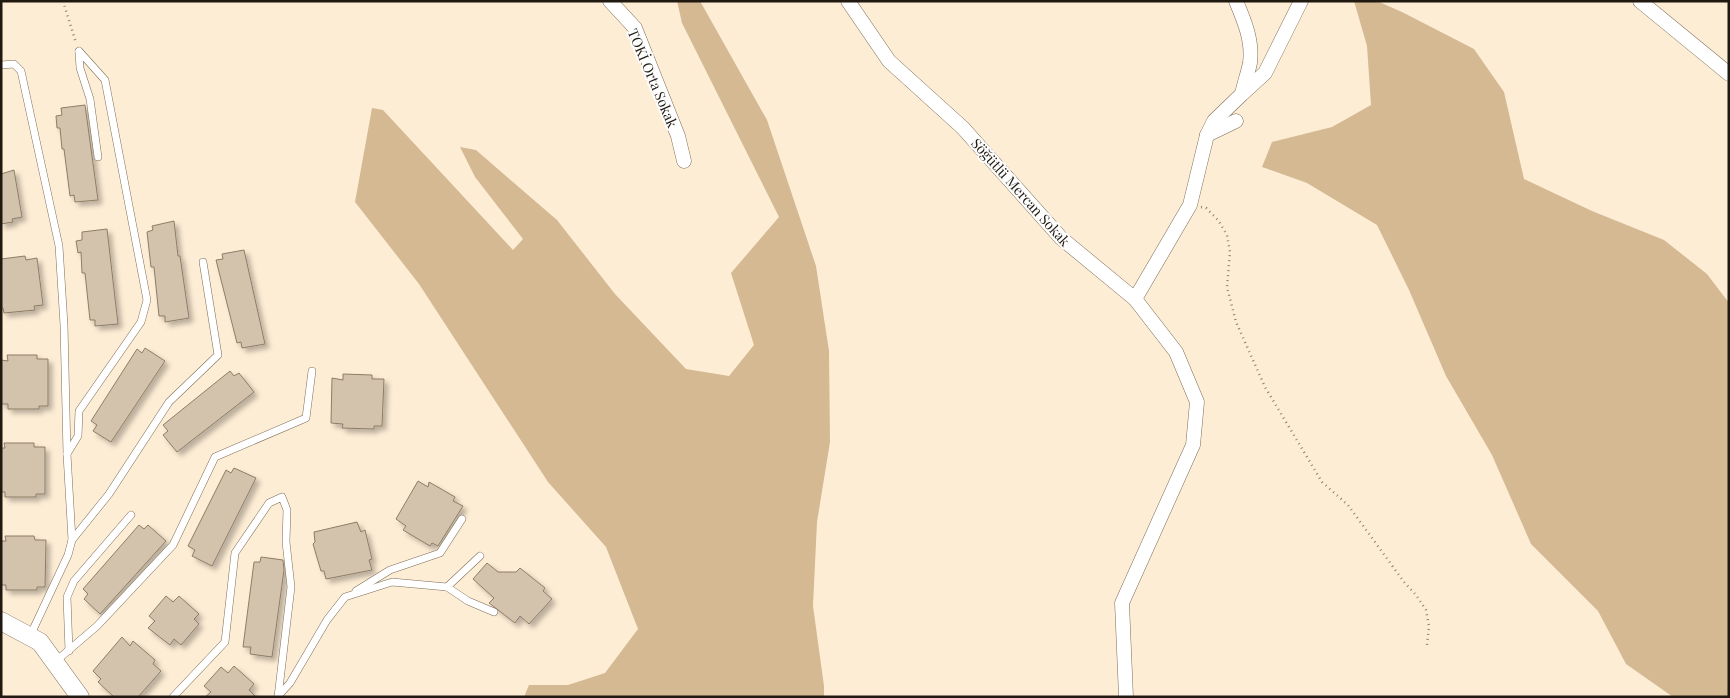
<svg xmlns="http://www.w3.org/2000/svg" width="1730" height="698" viewBox="0 0 1730 698" font-family="'Playfair Display',serif">
<defs>
<filter id="shadow"><feDropShadow dx="4" dy="4" stdDeviation="2.5" flood-color="#0004"/></filter>
</defs>
<rect width="100%" height="100%" fill="#feedd5"/>
<g fill="#d4b993">
<polygon points="677,1 700,1 767,120 816,266 829,351 830,442 817,522 813,606 824,686 824,697 524,697 529,685 568,685 605,673 638,629 606,547 548,482 419,284 355,202 372,108 383,110 513,250 523,239 475,177 460,147 476,150 557,220 615,294 686,369 729,376 754,345 731,273 779,217 682,23"/>
<polygon points="1354,1 1377,1 1402,12 1474,49 1504,92 1524,179 1592,211 1664,240 1707,274 1729,303 1729,697 1673,697 1626,664 1598,611 1531,544 1492,455 1446,376 1409,290 1377,225 1307,183 1262,167 1272,142 1332,127 1371,105 1367,46"/>
</g>
<g fill="#d4c3ac" stroke="#8d7d67" filter="url(#shadow)">
<polygon points="85,105 98,200 75,202 74,195 70,196 64,149 62,149 60,128 57,128 56,116 62,115 61,108"/>
<polygon points="14,170 22,217 12,219 13,222 1,224 1,174"/>
<polygon points="174,221 178,256 180,256 189,318 165,322 165,316 159,316 154,267 151,267 147,232 153,230 152,226"/>
<polygon points="107,229 118,324 95,326 95,320 90,320 85,273 82,273 81,252 78,253 76,241 82,240 82,232"/>
<polygon points="244,250 265,344 242,348 241,342 237,343 216,260 223,259 222,254"/>
<polygon points="25,256 26,260 37,258 43,305 34,306 35,310 4,313 3,308 1,308 1,259"/>
<polygon points="145,348 165,361 111,442 93,431 97,425 91,421 137,349 142,353"/>
<polygon points="7,355 37,355 37,359 48,359 48,406 39,406 39,409 8,409 8,404 1,404 1,360 8,361"/>
<polygon points="230,371 234,376 239,373 254,392 177,452 163,435 168,431 163,425"/>
<polygon points="343,374 372,375 372,379 384,379 382,426 374,426 374,429 342,428 343,424 331,423 332,378 343,380"/>
<polygon points="4,443 34,443 34,447 45,447 45,494 36,494 36,497 5,497 5,492 1,492 1,448 5,448"/>
<polygon points="234,468 256,478 212,566 192,556 195,550 188,546 226,470 231,473"/>
<polygon points="418,481 428,487 429,482 455,497 453,501 463,506 438,546 432,543 430,546 403,530 406,526 396,519"/>
<polygon points="357,522 361,532 365,530 372,559 369,560 372,570 326,579 324,571 321,571 313,544 315,542 314,532"/>
<polygon points="139,525 144,529 148,525 166,541 100,614 84,599 88,594 83,589"/>
<polygon points="5,536 34,536 35,540 46,540 45,587 37,587 37,590 6,590 6,585 1,585 1,541 6,541"/>
<polygon points="261,557 283,560 284,570 272,657 250,654 251,647 243,647 254,562 260,562"/>
<polygon points="487,563 498,572 516,572 520,568 545,588 543,591 552,599 529,624 520,616 515,623 489,603 494,598 473,579"/>
<polygon points="166,596 173,602 179,596 199,614 194,619 199,624 181,645 174,639 170,645 148,628 155,621 149,616"/>
<polygon points="122,637 130,646 133,641 155,660 153,664 161,671 138,697 114,697 98,682 101,679 93,671"/>
<polygon points="234,666 254,684 249,690 256,697 205,697 211,692 204,686 221,667 228,673"/>
</g>
<g fill="none" stroke-linecap="round" stroke-linejoin="round">
<g stroke="#7c6d58" stroke-width="8">
<g id="service">
<polyline points="79,52 80,68 90,99 98,157"/>
<polyline points="1,65 14,64 21,71 59,246 64,325 67,454 72,540 68,555 30,636"/>
<polyline points="67,454 78,436 79,411 141,322 147,300 105,80 79,51"/>
<polyline points="72,540 109,494 169,402 218,355 203,262"/>
<polyline points="447,587 468,601 494,612"/>
<polyline points="356,591 390,570 440,553 462,519"/>
<polyline points="69,651 67,597 74,581 131,515"/>
<polyline points="56,661 97,626 173,545 215,457 306,418 312,371"/>
<polyline points="278,696 290,683 327,620 345,597 392,582 447,587 480,556"/>
<polyline points="173,697 225,642 235,553 269,503 282,497 287,510 286,542 291,587 278,697"/>
</g>
</g>
<g stroke="#7c6d58" stroke-width="15">
<g id="minor">
<polyline points="610,1 635,28 678,136 684,161"/>
<polyline points="848,1 889,61 963,128 1061,238 1135,299 1176,352 1197,402 1193,445 1122,603 1126,697"/>
<path d="M 1236,1 C 1244,20 1253,41 1250,63 C 1248,73 1244,84 1242,94"/>
<polyline points="1640,1 1729,74"/>
<polyline points="1207,135 1236,121"/>
<polyline points="1135,299 1190,205 1207,135 1214,121 1242,94 1265,73 1301,1"/>
</g>
</g>
<g stroke="#7c6d58" stroke-width="19">
<polyline id="tertiary" points="1,621 40,642 80,697"/>
</g>
<g stroke="#908473" stroke-width="2.5" stroke-dasharray="1 4" stroke-linecap="butt">
<polyline points="63,1 76,43"/>
<polyline points="1201,207 1206,208 1218,220 1227,235 1230,252 1227,287 1236,322 1265,387 1322,482 1348,505 1404,582 1416,595 1426,610 1429,626 1427,645"/>
</g>
<use href="#service" stroke="#fff" stroke-width="7"/>
<use href="#minor" stroke="#fff" stroke-width="14"/>
<use href="#tertiary" stroke="#fff" stroke-width="18"/>
</g>
<g text-anchor="middle" dominant-baseline="central" stroke-width="4" stroke-linejoin="round" paint-order="stroke">
<g font-size="14" fill="#1f1910" stroke="#fdfdfd">
<text transform="translate(653 78) rotate(67)">TOKİ Orta Sokak</text>
<text transform="translate(1021 192) rotate(48)">Söğütlü Mercan Sokak</text>
</g>
</g>
<rect width="1730" height="698" fill="none" stroke="#1f1910" stroke-width="5"/>
</svg>
